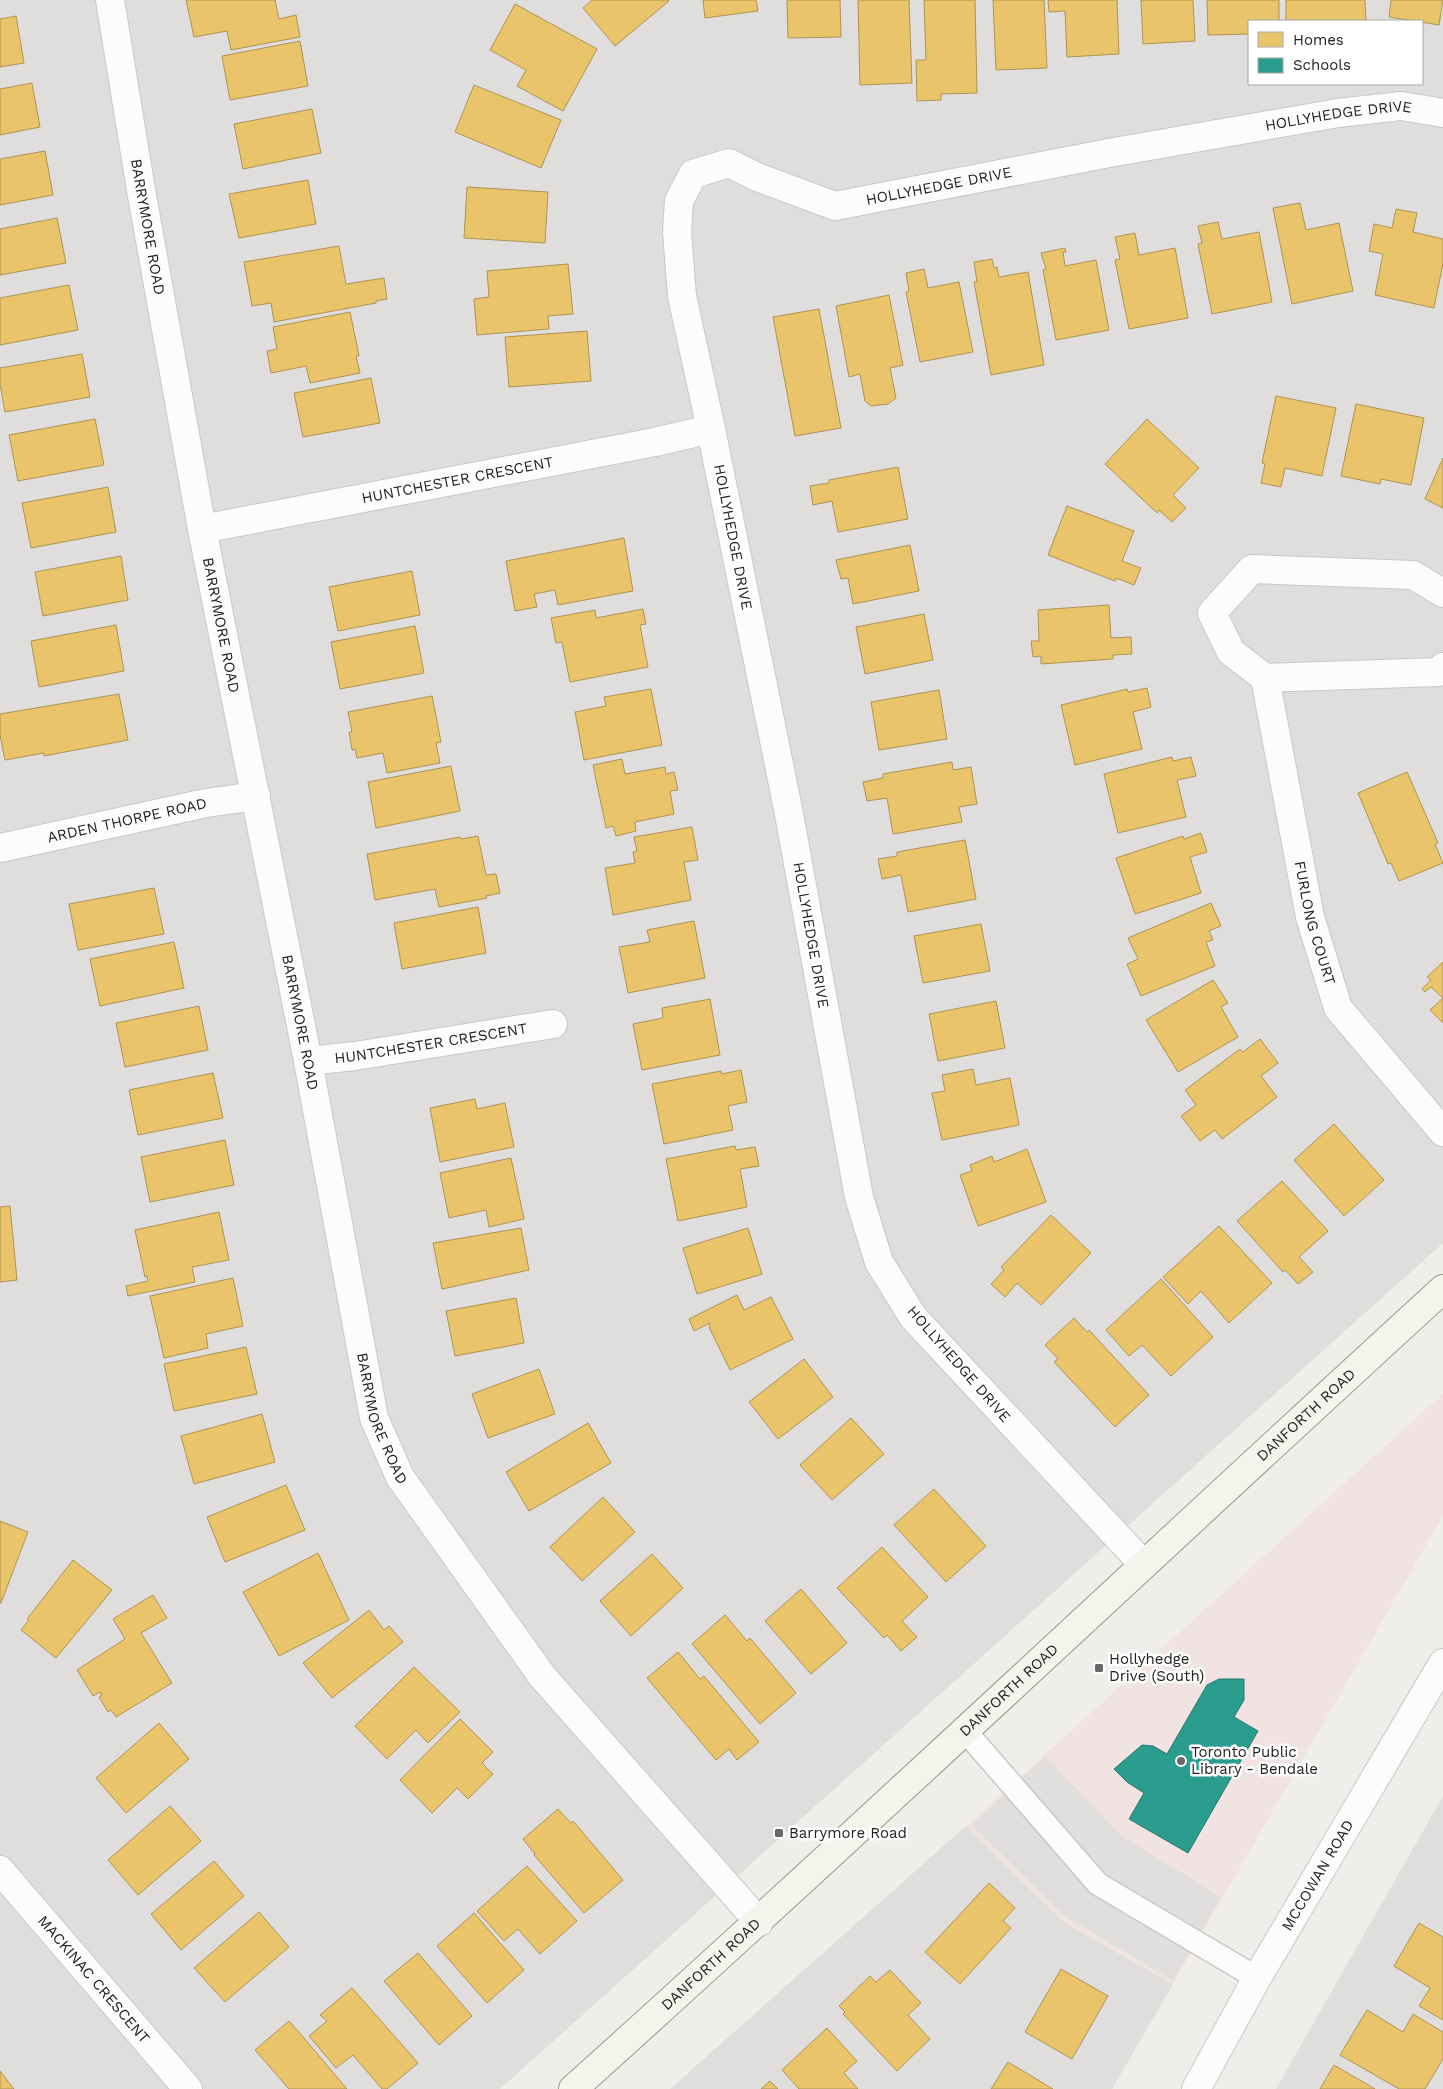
<svg xmlns="http://www.w3.org/2000/svg" width="1443" height="2089" viewBox="0 0 1443 2089" font-family="'Work Sans',sans-serif">
<rect width="100%" height="100%" fill="#f0eeeb"/>
<g fill="#dfdedc" fill-rule="evenodd">
<path d="M 0,0 L 1443,0 L 1443,1243 L 500,2089 L 0,2089 ZM 1249,21 L 1422,21 L 1422,84 L 1249,84 Z"/>
<polygon points="1443,1796 1443,2089 1276,2089"/>
<polygon points="966,1826 1065,1923 1173,1984 1112,2089 670,2089"/>
</g>
<polygon fill="#f1e3e1" points="1443,1394 1443,1516 1173,1984 1065,1923 966,1826"/>
<polygon fill="#e0dfde" points="1045,1756 1123,1837 1221,1897 1173,1981 1063,1915 972,1825"/>
<g fill="#e9c46a" stroke="#ad9354">
<polygon points="186,0 275,0 279,19 296,15 300,37 231,50 227,31 194,37"/>
<polygon points="592,0 668,0 669,1 615,46 583,8"/>
<polygon points="703,0 756,0 758,11 705,18"/>
<polygon points="787,0 840,0 841,37 788,38"/>
<polygon points="858,0 909,0 912,83 860,85"/>
<polygon points="924,0 975,0 977,93 941,94 941,100 917,101 916,60 926,60"/>
<polygon points="993,0 1044,0 1047,68 996,70"/>
<polygon points="1048,0 1117,0 1119,54 1067,57 1065,11 1049,12"/>
<polygon points="1141,0 1193,0 1195,41 1143,44"/>
<polygon points="1207,0 1279,0 1279,21 1249,21 1249,34 1208,35"/>
<polygon points="1286,0 1365,0 1366,21 1286,21"/>
<polygon points="1391,0 1443,0 1439,25 1389,17"/>
<polygon points="515,4 597,49 563,111 517,86 526,70 490,50"/>
<polygon points="16,16 24,63 0,67 0,19"/>
<polygon points="300,41 308,86 230,100 222,56"/>
<polygon points="32,83 40,127 0,135 0,89"/>
<polygon points="474,85 561,120 541,168 455,132"/>
<polygon points="312,109 321,153 243,169 234,124"/>
<polygon points="45,151 53,195 0,205 0,159"/>
<polygon points="308,180 316,224 239,238 229,194"/>
<polygon points="467,187 548,192 545,243 464,238"/>
<polygon points="1300,203 1306,230 1339,223 1353,291 1292,304 1273,208"/>
<polygon points="1396,209 1417,213 1413,232 1443,239 1443,263 1434,308 1375,295 1383,254 1369,251 1374,224 1392,228"/>
<polygon points="57,218 66,263 0,275 0,229"/>
<polygon points="1218,222 1222,239 1259,232 1272,302 1212,314 1198,244 1202,243 1198,226"/>
<polygon points="1135,233 1139,255 1175,248 1188,318 1129,329 1115,260 1120,259 1115,237"/>
<polygon points="339,246 346,284 384,278 387,299 376,301 376,303 274,322 271,303 252,306 244,262"/>
<polygon points="1065,248 1066,252 1063,252 1065,266 1096,260 1109,330 1056,340 1043,270 1046,269 1041,253"/>
<polygon points="992,259 994,268 997,267 999,277 1028,272 1044,365 991,375 974,282 977,282 974,262"/>
<polygon points="568,264 573,314 548,316 549,329 477,335 474,299 489,297 487,271"/>
<polygon points="924,269 928,288 959,282 973,352 920,362 906,292 909,291 906,273"/>
<polygon points="69,285 78,330 0,345 0,298"/>
<polygon points="889,295 903,365 890,368 896,398 888,404 871,406 865,401 860,374 849,377 836,306"/>
<polygon points="819,309 841,428 795,436 773,317"/>
<polygon points="350,312 359,356 356,356 360,373 310,383 306,366 271,373 267,351 277,349 273,327"/>
<polygon points="587,331 591,381 509,387 505,337"/>
<polygon points="82,354 90,397 5,412 0,384 0,368"/>
<polygon points="371,378 380,423 303,437 294,393"/>
<polygon points="1276,396 1336,408 1322,476 1285,468 1281,487 1261,483 1265,464 1262,463"/>
<polygon points="1356,404 1424,418 1411,485 1381,479 1380,484 1341,476"/>
<polygon points="95,419 104,465 18,481 9,435"/>
<polygon points="1147,419 1199,468 1173,495 1186,508 1172,522 1159,510 1157,513 1105,464"/>
<polygon points="1443,458 1443,508 1425,499"/>
<polygon points="898,467 908,519 838,532 832,501 813,505 810,486 829,483 829,480"/>
<polygon points="108,487 116,532 31,548 22,503"/>
<polygon points="1067,506 1134,531 1122,561 1141,568 1134,585 1116,578 1115,581 1048,555"/>
<polygon points="624,538 633,591 558,605 555,590 534,594 537,607 515,611 506,561"/>
<polygon points="910,545 919,591 853,604 848,578 841,579 836,560"/>
<polygon points="121,556 128,600 43,616 35,572"/>
<polygon points="412,571 420,615 338,631 329,587"/>
<polygon points="1109,605 1111,638 1131,637 1132,654 1113,655 1113,659 1041,664 1041,656 1033,657 1031,641 1039,641 1038,610"/>
<polygon points="643,609 646,624 640,625 648,667 570,682 562,642 556,643 551,618 595,610 596,618"/>
<polygon points="924,614 933,660 865,674 856,627"/>
<polygon points="116,625 124,671 39,687 31,641"/>
<polygon points="415,626 424,673 340,689 331,642"/>
<polygon points="1147,688 1151,707 1133,712 1142,749 1075,765 1061,705 1127,689 1128,692"/>
<polygon points="651,689 662,745 584,760 575,712 606,706 604,697"/>
<polygon points="939,690 947,739 879,750 871,702"/>
<polygon points="119,694 128,740 44,756 44,753 5,760 0,735 0,714"/>
<polygon points="432,696 441,742 436,743 440,763 387,773 383,753 357,758 355,749 352,750 349,732 352,732 348,712"/>
<polygon points="1172,757 1173,761 1191,757 1196,776 1177,780 1186,817 1118,833 1104,774"/>
<polygon points="622,759 625,774 665,767 666,774 674,772 678,790 670,791 674,814 635,822 636,831 616,836 613,826 606,828 593,765"/>
<polygon points="952,762 953,770 971,767 977,804 959,807 962,822 893,834 887,798 867,801 863,782 883,778 883,774"/>
<polygon points="451,766 460,811 376,828 368,782"/>
<polygon points="1407,772 1438,843 1435,844 1443,863 1399,881 1391,863 1388,864 1358,793"/>
<polygon points="692,827 698,860 684,862 691,900 613,915 605,868 635,863 633,852 637,851 634,837"/>
<polygon points="1201,833 1207,852 1190,857 1201,893 1135,914 1116,858 1183,836 1184,839"/>
<polygon points="478,836 486,875 496,874 500,893 486,896 487,898 439,907 435,889 375,900 367,854 460,837 461,839"/>
<polygon points="965,840 976,899 908,912 901,875 882,879 878,859 897,856 897,852"/>
<polygon points="154,888 164,934 78,950 69,904"/>
<polygon points="1211,903 1221,926 1209,931 1213,940 1206,942 1215,966 1141,996 1127,964 1138,959 1128,938"/>
<polygon points="478,907 486,953 402,969 394,923"/>
<polygon points="694,921 705,978 628,993 619,947 650,942 647,930"/>
<polygon points="981,924 990,971 923,983 914,936"/>
<polygon points="174,942 184,988 100,1006 90,959"/>
<polygon points="1443,962 1443,1023 1430,1010 1443,998 1431,987 1425,992 1422,989 1431,980 1427,977"/>
<polygon points="1213,980 1228,1003 1221,1007 1238,1037 1178,1072 1146,1020"/>
<polygon points="710,999 720,1055 642,1070 633,1024 663,1018 662,1008"/>
<polygon points="996,1001 1005,1048 938,1061 929,1014"/>
<polygon points="199,1006 208,1050 125,1067 116,1023"/>
<polygon points="1260,1039 1278,1063 1261,1076 1277,1097 1222,1139 1215,1130 1200,1141 1181,1116 1196,1105 1185,1090 1240,1049 1243,1052"/>
<polygon points="973,1069 976,1085 1010,1078 1019,1125 942,1140 932,1093 945,1091 942,1075"/>
<polygon points="741,1070 747,1102 728,1106 733,1130 664,1144 652,1084 721,1071 722,1074"/>
<polygon points="213,1073 223,1118 138,1135 129,1090"/>
<polygon points="475,1099 477,1109 505,1103 514,1147 440,1162 430,1108"/>
<polygon points="1334,1124 1384,1180 1344,1216 1294,1160"/>
<polygon points="225,1140 234,1185 150,1202 141,1157"/>
<polygon points="735,1146 736,1150 755,1147 759,1166 740,1169 747,1207 678,1221 666,1159"/>
<polygon points="1027,1149 1046,1202 978,1226 960,1175 972,1171 970,1165 992,1156 994,1162"/>
<polygon points="511,1158 524,1219 489,1227 486,1210 449,1218 440,1173"/>
<polygon points="1282,1181 1328,1231 1299,1257 1313,1272 1298,1284 1285,1270 1283,1272 1237,1221"/>
<polygon points="10,1206 17,1280 0,1282 0,1207"/>
<polygon points="219,1212 229,1260 192,1267 195,1282 128,1296 126,1286 148,1281 147,1276 145,1277 135,1230"/>
<polygon points="1051,1215 1091,1253 1041,1305 1017,1283 1005,1297 991,1284 1004,1270 1001,1267"/>
<polygon points="1219,1226 1272,1283 1229,1323 1201,1291 1188,1304 1163,1277"/>
<polygon points="521,1228 529,1270 442,1289 433,1243"/>
<polygon points="748,1228 762,1274 697,1294 683,1248"/>
<polygon points="233,1278 243,1326 206,1334 208,1348 164,1358 150,1296"/>
<polygon points="1161,1279 1213,1337 1171,1376 1142,1345 1129,1356 1106,1330"/>
<polygon points="737,1295 744,1310 771,1297 793,1339 730,1370 709,1327 710,1323 694,1331 689,1319"/>
<polygon points="516,1298 524,1343 455,1356 446,1311"/>
<polygon points="1074,1318 1087,1332 1089,1330 1149,1395 1115,1427 1054,1362 1058,1359 1045,1345"/>
<polygon points="246,1347 257,1394 174,1411 164,1364"/>
<polygon points="804,1359 833,1397 778,1439 749,1402"/>
<polygon points="539,1369 555,1414 488,1438 472,1394"/>
<polygon points="262,1414 275,1462 194,1484 181,1436"/>
<polygon points="851,1418 884,1454 832,1500 800,1465"/>
<polygon points="588,1423 611,1463 529,1511 506,1472"/>
<polygon points="286,1485 305,1530 225,1562 207,1517"/>
<polygon points="934,1489 986,1546 946,1582 894,1525"/>
<polygon points="603,1497 635,1532 582,1581 550,1547"/>
<polygon points="0,1521 28,1532 1,1603 0,1603"/>
<polygon points="882,1547 928,1597 902,1621 917,1637 901,1651 887,1635 884,1638 837,1588"/>
<polygon points="318,1553 349,1620 279,1656 243,1592"/>
<polygon points="652,1554 683,1588 631,1636 600,1601"/>
<polygon points="73,1560 112,1590 56,1658 21,1630 29,1620 27,1619"/>
<polygon points="801,1589 847,1643 811,1674 765,1621"/>
<polygon points="153,1595 167,1618 141,1633 172,1683 116,1717 111,1710 108,1712 99,1697 102,1695 100,1692 93,1696 77,1670 125,1639 113,1619"/>
<polygon points="369,1610 384,1630 389,1626 403,1642 332,1698 303,1663"/>
<polygon points="725,1615 747,1641 750,1638 796,1693 760,1724 692,1644"/>
<polygon points="678,1652 700,1679 704,1676 759,1742 737,1760 729,1749 716,1760 647,1678"/>
<polygon points="414,1667 460,1712 428,1743 416,1730 387,1759 355,1726"/>
<polygon points="460,1719 493,1752 482,1763 493,1774 468,1799 457,1788 432,1813 400,1780"/>
<polygon points="159,1723 189,1759 126,1813 96,1778"/>
<polygon points="170,1806 201,1841 138,1895 108,1860"/>
<polygon points="558,1809 571,1823 573,1821 623,1880 584,1913 534,1855 535,1854 523,1839"/>
<polygon points="214,1861 244,1896 181,1950 151,1914"/>
<polygon points="527,1866 577,1921 540,1954 518,1929 504,1941 477,1911"/>
<polygon points="989,1883 1015,1908 1003,1921 1011,1928 960,1984 925,1952"/>
<polygon points="259,1912 289,1947 225,2002 194,1968"/>
<polygon points="474,1913 524,1970 487,2003 437,1946"/>
<polygon points="1419,1923 1443,1937 1443,2020 1419,2006 1430,1988 1394,1966"/>
<polygon points="418,1953 472,2016 439,2045 384,1981"/>
<polygon points="1061,1969 1108,1996 1072,2059 1025,2032"/>
<polygon points="890,1970 921,2003 908,2015 930,2039 897,2071 843,2014 845,2012 839,2006 870,1976 876,1982"/>
<polygon points="352,1988 418,2063 387,2089 382,2089 353,2055 336,2068 309,2036 327,2021 320,2015"/>
<polygon points="1367,2010 1403,2032 1413,2014 1443,2032 1443,2059 1425,2089 1399,2089 1340,2055"/>
<polygon points="289,2021 304,2038 347,2089 289,2089 270,2067 255,2050"/>
<polygon points="827,2028 857,2061 844,2073 858,2089 799,2089 782,2070"/>
<polygon points="1008,2062 1053,2089 991,2089"/>
<polygon points="1334,2065 1375,2089 1320,2089"/>
<polygon points="0,2071 14,2089 0,2089"/>
<polygon points="770,2081 778,2089 761,2089"/>
</g>
<polygon fill="#2a9d8f" stroke="#28786e" points="1219,1679 1244,1679 1244,1700 1234,1717 1258,1731 1188,1853 1129,1819 1144,1793 1127,1782 1114,1769 1142,1745 1153,1746 1167,1754 1207,1685"/>
<g fill="none" stroke-linecap="round" stroke-linejoin="round">
<g stroke="#c9c8c7" stroke-width="25">
<polyline id="lane" points="966,1732 1098,1884 1257,1978"/>
</g>
<g stroke="#c9c8c7" stroke-width="30">
<g id="street">
<path id="s1" d="M 110,0 L 141,190 L 202,529 L 308,1061 L 374,1418 L 400,1477 L 542,1676 L 759,1922"/>
<path id="s2" d="M 202,529 L 655,442 L 711,429"/>
<polyline points="1443,593 1413,575 1252,569 1212,613 1231,652 1265,678 1439,672 1443,667"/>
<path id="s3" d="M 1265,678 L 1310,917 L 1338,1008 L 1443,1132"/>
<path id="s4" d="M 0,848 L 206,803 L 256,796"/>
<path id="s5" d="M 308,1061 L 355,1056 L 553,1024"/>
<path id="s6" d="M 1143,1564 L 913,1317 L 879,1262 L 859,1197 L 789,814 L 711,429 L 682,296 L 677,232 L 679,201 L 693,174 L 729,163 L 757,177 L 835,206 L 1109,153 L 1338,113 L 1401,106 L 1443,113"/>
<path id="s7" d="M 0,1870 L 188,2089"/>
<path id="s8" d="M 1196,2089 L 1257,1978 L 1443,1663"/>
</g>
</g>
<g stroke="#999a82" stroke-width="30">
<g id="secondary">
<path id="s9" d="M 573,2089 C 866,1826 1152,1555 1443,1289"/>
</g>
</g>
<use href="#lane" stroke="#fdfcfc" stroke-width="22"/>
<use href="#street" stroke="#fdfcfc" stroke-width="28"/>
<use href="#secondary" stroke="#f4f4ed" stroke-width="28"/>
</g>
<g fill="#6a6968" stroke="#fff" stroke-width="2">
<rect x="1094" y="1663" width="10" height="10" rx="2.5"/>
<circle cx="1181" cy="1761" r="5"/>
<rect x="774" y="1828" width="10" height="10" rx="2.5"/>
</g>
<g text-anchor="middle" dominant-baseline="central" stroke-width="5" stroke-linejoin="round" paint-order="stroke">
<g font-size="15" fill="#222" stroke="#fff">
<text stroke="none"><textPath href="#s6" startOffset="2178">HOLLYHEDGE DRIVE</textPath></text>
<text stroke="none"><textPath href="#s6" startOffset="1772">HOLLYHEDGE DRIVE</textPath></text>
<text stroke="none"><textPath href="#s1" startOffset="230">BARRYMORE ROAD</textPath></text>
<text stroke="none"><textPath href="#s2" startOffset="260">HUNTCHESTER CRESCENT</textPath></text>
<text transform="translate(733 537) rotate(79)">HOLLYHEDGE DRIVE</text>
<text stroke="none"><textPath href="#s1" startOffset="635">BARRYMORE ROAD</textPath></text>
<text stroke="none"><textPath href="#s4" startOffset="130">ARDEN THORPE ROAD</textPath></text>
<text stroke="none"><textPath href="#s3" startOffset="250">FURLONG COURT</textPath></text>
<text transform="translate(811 935) rotate(80)">HOLLYHEDGE DRIVE</text>
<text stroke="none"><textPath href="#s1" startOffset="1040">BARRYMORE ROAD</textPath></text>
<text stroke="none"><textPath href="#s5" startOffset="124">HUNTCHESTER CRESCENT</textPath></text>
<text transform="translate(959 1364) rotate(49)">HOLLYHEDGE DRIVE</text>
<text stroke="none"><textPath href="#s9" startOffset="996">DANFORTH ROAD</textPath></text>
<text stroke="none"><textPath href="#s1" startOffset="1445">BARRYMORE ROAD</textPath></text>
<text stroke="none"><textPath href="#s9" startOffset="591">DANFORTH ROAD</textPath></text>
<text stroke="none"><textPath href="#s8" startOffset="246">MCCOWAN ROAD</textPath></text>
<text stroke="none"><textPath href="#s9" startOffset="186">DANFORTH ROAD</textPath></text>
<text stroke="none"><textPath href="#s7" startOffset="144">MACKINAC CRESCENT</textPath></text>
</g>
<g font-size="15" fill="#222" stroke="#fff" text-anchor="start">
<text x="1109" y="1659">Hollyhedge<tspan x="1109" dy="17">Drive (South)</tspan></text>
<text x="1191" y="1752">Toronto Public<tspan x="1191" dy="17">Library - Bendale</tspan></text>
<text x="789" y="1833">Barrymore Road</text>
</g>
</g>
<rect x="1248" y="20" width="175" height="65" fill="#ffffff" stroke="#a7a7a7"/>
<rect x="1258" y="32" width="25" height="15" fill="#e9c46a" stroke="#a7a7a7"/>
<text x="1293" y="45" font-size="15" fill="#222222">Homes</text>
<rect x="1258" y="58" width="25" height="15" fill="#2a9d8f" stroke="#a7a7a7"/>
<text x="1293" y="70" font-size="15" fill="#222222">Schools</text>
</svg>
